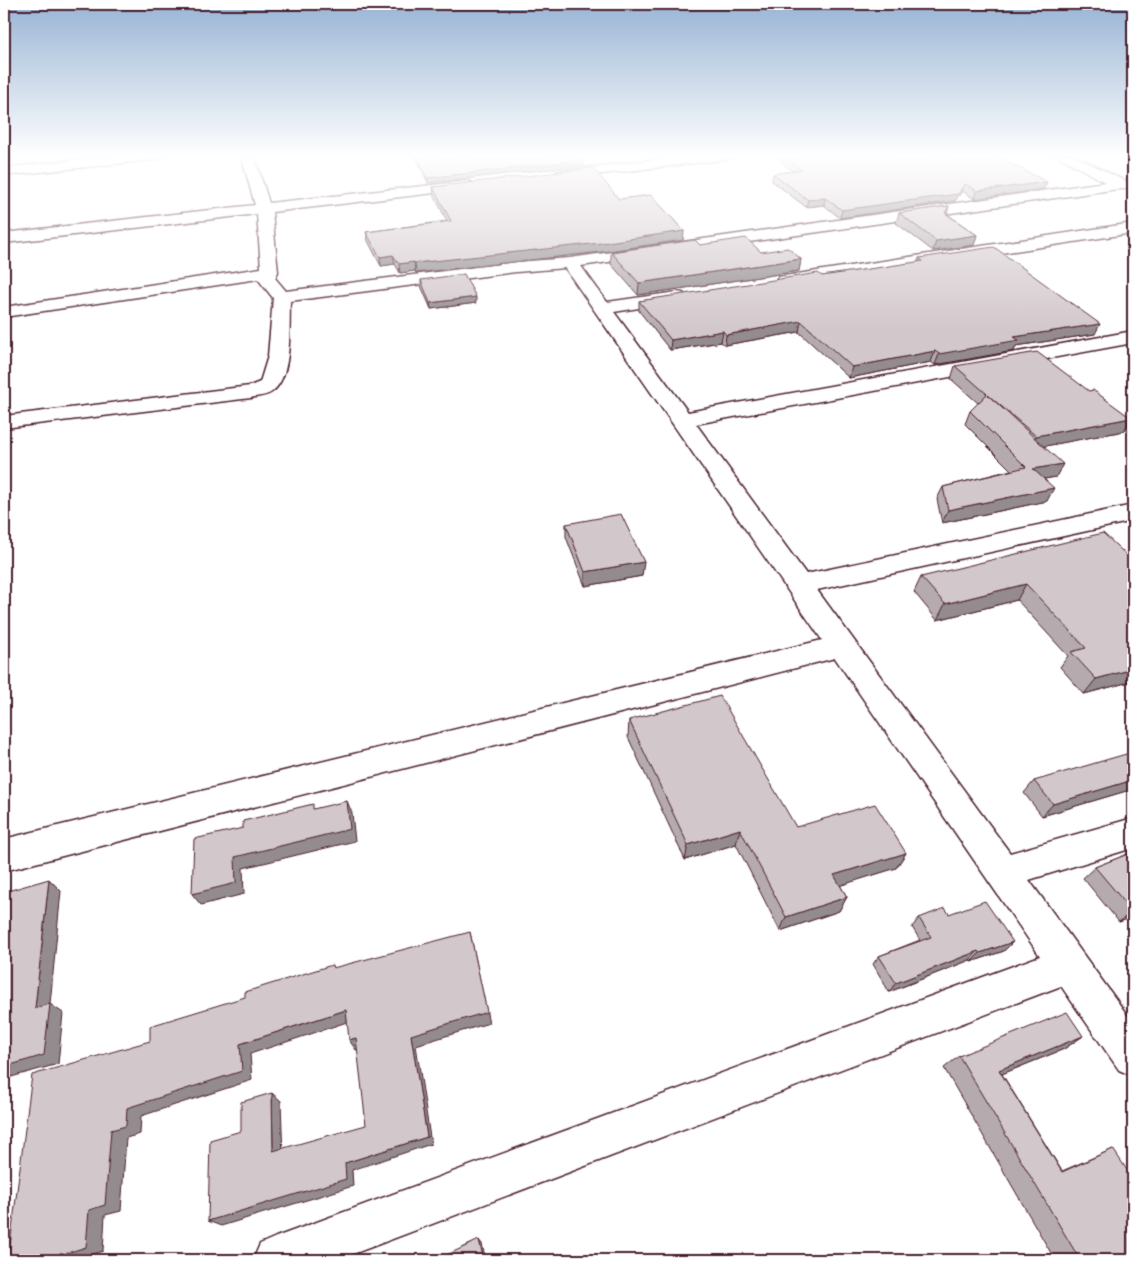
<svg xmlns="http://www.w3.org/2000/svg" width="1137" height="1264" viewBox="0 0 1137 1264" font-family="Mali,sans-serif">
<rect width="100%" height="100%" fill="#fff"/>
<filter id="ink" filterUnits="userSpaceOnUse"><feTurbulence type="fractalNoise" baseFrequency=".02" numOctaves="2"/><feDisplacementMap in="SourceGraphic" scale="10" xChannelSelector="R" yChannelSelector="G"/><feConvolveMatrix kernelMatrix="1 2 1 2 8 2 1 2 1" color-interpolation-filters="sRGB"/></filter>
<g filter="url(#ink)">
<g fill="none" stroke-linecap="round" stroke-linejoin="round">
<g stroke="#4a1f2b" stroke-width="3">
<g id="street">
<polygon points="119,155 166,155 160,159 4,176 4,168"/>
<path d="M 241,155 L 254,155 L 269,203 L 469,181 L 476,185 L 469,189 L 272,212 L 278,272 L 275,278 L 286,291 L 516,262 L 570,258 L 1105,182 L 1056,155 L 1073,155 L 1129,183 L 1131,186 L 1129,189 L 1118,189 L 581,266 L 607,302 L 677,292 L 683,293 L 686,297 L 683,301 L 614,312 L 688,412 L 1133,331 L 1133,343 L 696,424 L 806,574 L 1133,505 L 1133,521 L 817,590 L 1010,853 L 1133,818 L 1133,848 L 1029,880 L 1133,1023 L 1133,1076 L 1119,1070 L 1061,986 L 337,1260 L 253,1260 L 260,1244 L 276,1237 L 1040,956 L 835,658 L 4,871 L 4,839 L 822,640 L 565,268 L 516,272 L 290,301 C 289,325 293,375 273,391 C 268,396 258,396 251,398 L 4,428 L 4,416 L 250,386 L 260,382 L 268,356 L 273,298 L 258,279 L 4,317 L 4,307 L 261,268 L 257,214 L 4,243 L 4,233 L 255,205 Z"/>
<polygon points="692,155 736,155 730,159 559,179 552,175 559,171"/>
<polygon points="1133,223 1133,233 784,286 778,285 776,281 778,277 784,276"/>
</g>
</g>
<use href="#street" fill="#fff" fill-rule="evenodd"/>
</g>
<g fill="#b5abaf" stroke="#4a1f2b">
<polygon points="415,155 580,155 584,160 584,165 428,183"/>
<polygon points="781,155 975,155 1044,189 975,199 962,191 955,201 840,218 824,205 806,207 772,181 773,174 793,171 780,161"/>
<polygon points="433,187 684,231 683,240 601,252 416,273 415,271 400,273 395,264 381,266 368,241 366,232 447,221 434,195"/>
<polygon points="949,206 947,214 977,235 974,245 933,251 896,223 899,213"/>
<polygon points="700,245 761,252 801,259 799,271 638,295 611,264 611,252"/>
<polygon points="919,258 1095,334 1016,346 1014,351 935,365 931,362 849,378 799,332 725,345 721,342 670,350 639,311 639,301 822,276 918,262"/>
<polygon points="421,280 476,303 431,309 421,286"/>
<polygon points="955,366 1089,391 1131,418 1124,431 1044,446 1056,477 1044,479 1047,501 942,523 937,499 943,487 1011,470 965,424 970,411 978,403 951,379"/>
<polygon points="566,524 642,576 585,586 566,537"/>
<polygon points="1133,561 1133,681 1084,694 1060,667 1068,656 1017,600 937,620 914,592 921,577"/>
<polygon points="629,720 796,827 906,853 896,868 840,885 847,897 839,911 780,931 736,844 685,860 628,737"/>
<polygon points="1034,781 1133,789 1042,816 1024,793"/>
<polygon points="1133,852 1133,917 1119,922 1083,878 1095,867"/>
<polygon points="949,914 1013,942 1004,951 971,962 970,960 889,992 873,964 879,956 920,940 912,927 919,918"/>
<polygon points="1083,1036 1064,1049 1002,1074 1062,1171 1113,1149 1133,1260 1055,1260 944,1068 959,1056"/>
</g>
<g fill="#938b8e" stroke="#4a1f2b">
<polygon points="584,160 584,165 428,183 427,178"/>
<polygon points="1047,182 1044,189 975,199 977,191"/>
<polygon points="965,184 962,191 955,201 840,218 842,210"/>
<polygon points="825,198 824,205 806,207 808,200"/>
<polygon points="684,231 683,240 601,252 416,273 415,263"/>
<polygon points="977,235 974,245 933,251 936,241"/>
<polygon points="393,255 395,264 381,266 380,257"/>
<polygon points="801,259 799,271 638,295 639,283"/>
<polygon points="414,262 415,271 400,273 399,264"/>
<polygon points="476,297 476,303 431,309 430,303"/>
<polygon points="801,321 799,332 725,345 726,335"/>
<polygon points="1100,324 1095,334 1016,346 1014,351 935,365 939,354 1014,337"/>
<polygon points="723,331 721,342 670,350 671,340"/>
<polygon points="935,351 931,362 849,378 852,367"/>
<polygon points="1131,418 1124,431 1030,449 1036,436"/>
<polygon points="1063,464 1056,477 1026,482 1033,469"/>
<polygon points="1054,488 1047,501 942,523 948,510"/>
<polygon points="644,562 642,576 585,586 585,572"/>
<polygon points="1026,584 1017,600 937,620 945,604"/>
<polygon points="1133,669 1133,681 1084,694 1096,679"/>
<polygon points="1133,780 1133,789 1042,816 1053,804"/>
<polygon points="347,801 352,813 355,841 243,868 244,894 201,905 192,894 235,857"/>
<polygon points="740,829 736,844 685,860 688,845"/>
<polygon points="906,853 896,868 826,890 834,875"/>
<polygon points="49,879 61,891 50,1004 63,1013 58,1064 4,1079 4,1067 35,1008"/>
<polygon points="847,897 839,911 780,931 786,917"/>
<polygon points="1133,911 1133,917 1119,922"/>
<polygon points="470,932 489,1023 416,1045 431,1144 352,1170 353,1186 221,1226 208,1221 345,1163 427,1137 411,1035"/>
<polygon points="1013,942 1004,951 971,962 980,953"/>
<polygon points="978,951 970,960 889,992 896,983"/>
<polygon points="346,1010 353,1020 250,1054 252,1080 141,1116 140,1134 126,1138 121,1211 105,1215 103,1251 75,1260 45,1260 89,1210 111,1130 127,1108 240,1044"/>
<polygon points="1083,1036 1064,1049 982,1082 999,1070"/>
<polygon points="356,1038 363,1048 356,1050 349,1040"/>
<polygon points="272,1093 281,1101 283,1158 273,1151"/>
<polygon points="479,1240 482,1244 486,1260 484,1260"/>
</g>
<g fill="#d2c7cb" stroke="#4a1f2b">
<polygon points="417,155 580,155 584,160 427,178"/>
<polygon points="783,155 975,155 978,157 994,155 1047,182 977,191 965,184 958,194 842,210 825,198 808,200 773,174 802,170"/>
<polygon points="593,168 619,199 651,195 684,231 601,243 415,263 414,262 399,264 393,255 380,257 366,232 451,221 433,187"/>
<polygon points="949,206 945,213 977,235 936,241 899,213"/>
<polygon points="746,238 761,252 788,248 801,259 639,283 611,252 695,240 700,245"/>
<polygon points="994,247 1100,324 1014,337 1019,340 939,354 935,351 852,367 801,321 726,335 723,331 671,340 639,301 818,273 822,276 923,261 919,258"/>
<polygon points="464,274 476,297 430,303 421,280"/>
<polygon points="1037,352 1089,391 1093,390 1131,418 1036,436 988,395 1063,464 1033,469 1054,488 948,510 943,487 1026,467 970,411 987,394 955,366"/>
<polygon points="621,514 644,562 585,572 566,524"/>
<polygon points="1103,533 1133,561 1133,669 1096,679 1071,652 1086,648 1026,584 945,604 921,577"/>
<polygon points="720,696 796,827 875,804 906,853 834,875 847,897 786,917 740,829 688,845 629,720"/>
<polygon points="1133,752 1133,780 1053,804 1034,781"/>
<polygon points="347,801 350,829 235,857 236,883 192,894 194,839 243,828 243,821 313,804 313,809"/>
<polygon points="1133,852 1133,911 1132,911 1095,867"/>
<polygon points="49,879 35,1008 50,1004 44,1055 4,1067 4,892"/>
<polygon points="985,901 1013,942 980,953 978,951 896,983 879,956 931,937 919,918 945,908 949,914"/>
<polygon points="470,932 487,1012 411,1035 427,1137 345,1163 346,1179 208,1221 210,1140 241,1131 241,1102 272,1093 273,1151 366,1125 356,1038 349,1040 346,1010 240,1044 242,1071 127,1108 126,1126 111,1130 105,1205 89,1210 86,1247 45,1260 8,1260 32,1075 150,1041 150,1026 245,997 245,992 332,965 333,968"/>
<polygon points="1067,1012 1083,1036 999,1070 1062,1172 1113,1149 1133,1179 1133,1260 1080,1260 959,1056"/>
<polygon points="479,1240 484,1260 436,1260"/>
</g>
</g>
<linearGradient id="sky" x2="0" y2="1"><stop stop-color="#98b4d4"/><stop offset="0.47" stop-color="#fff"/><stop offset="1" stop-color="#fff" stop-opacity="0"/></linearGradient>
<rect width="1137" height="332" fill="url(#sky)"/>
<rect width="1137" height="1264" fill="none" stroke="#fff" stroke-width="20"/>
<rect x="10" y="10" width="1117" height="1244" fill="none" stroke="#4a1f2b" stroke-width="2" filter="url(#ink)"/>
</svg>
